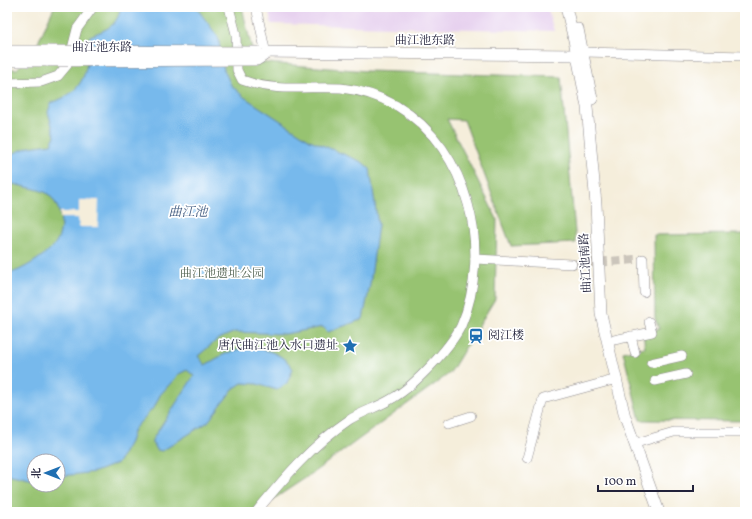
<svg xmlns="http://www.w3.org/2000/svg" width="752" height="519" viewBox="0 0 752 519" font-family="Vollkorn,'Noto Serif SC',serif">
<rect width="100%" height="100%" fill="#fff"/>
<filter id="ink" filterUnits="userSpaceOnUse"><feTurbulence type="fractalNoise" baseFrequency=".025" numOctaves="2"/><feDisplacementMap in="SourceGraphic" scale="8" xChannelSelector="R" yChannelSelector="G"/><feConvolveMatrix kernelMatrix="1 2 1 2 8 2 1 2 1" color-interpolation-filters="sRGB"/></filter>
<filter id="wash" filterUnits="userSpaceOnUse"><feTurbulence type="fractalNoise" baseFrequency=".012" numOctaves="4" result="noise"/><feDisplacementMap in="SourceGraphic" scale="16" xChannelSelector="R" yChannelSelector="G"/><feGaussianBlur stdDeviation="0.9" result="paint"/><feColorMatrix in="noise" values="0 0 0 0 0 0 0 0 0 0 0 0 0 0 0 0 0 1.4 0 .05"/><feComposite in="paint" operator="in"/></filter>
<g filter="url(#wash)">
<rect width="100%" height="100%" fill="#f5eedb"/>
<polygon fill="#e7d2ef" points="268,7 547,7 554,31 271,24"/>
<g fill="#97c371" stroke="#5c7256" fill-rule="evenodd">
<path d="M 54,7 L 242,7 L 255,62 L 367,71 L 561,77 L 576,243 L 511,246 L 464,120 L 447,119 L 497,219 L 495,299 L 450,373 L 307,477 L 254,512 L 7,512 L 7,69 L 17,69 L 36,47 ZM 34,461 L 58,461 L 58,485 L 34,485 Z"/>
<polygon points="745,234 745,421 640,420 623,352 645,347 643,333 659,329 655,318 654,235"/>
</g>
<path fill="#77b9ec" stroke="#4c6e94" d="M 121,7 L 196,7 L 218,37 L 224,70 L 231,85 L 244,97 L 310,140 L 362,162 L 370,169 L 378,225 L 370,285 L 363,319 L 328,332 L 323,327 L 285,334 L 235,332 L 218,339 L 198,356 L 205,365 C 213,361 221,355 230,352 C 251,344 281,349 293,369 L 287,383 L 277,390 L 257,384 L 242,383 L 233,389 L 208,422 L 162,451 L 157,450 L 154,444 L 152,444 L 152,440 L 194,376 L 187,370 L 179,374 L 160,395 L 155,406 L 134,429 L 130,442 L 118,463 L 95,472 L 62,476 L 58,479 L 58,461 L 34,461 L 34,481 L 7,475 L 7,274 C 20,272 49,254 56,242 C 65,228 61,205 48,194 C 42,189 17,186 7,182 L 7,156 L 29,147 L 51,144 L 55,136 L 48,112 L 51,103 C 87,91 87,70 90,36 C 107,29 117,27 121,7 Z"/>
<polygon fill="#f5eedb" points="79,200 99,200 98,227 79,227 78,218 60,218 60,212 79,212"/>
</g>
<g filter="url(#ink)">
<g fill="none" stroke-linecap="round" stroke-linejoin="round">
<polyline stroke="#cbc5bb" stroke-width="9" stroke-dasharray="9 4.5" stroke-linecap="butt" points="572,264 643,259"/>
<g stroke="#8c888b" stroke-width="10">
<g id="minor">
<path d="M 229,7 L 236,34 L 237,70 L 242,80 C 277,93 307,86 341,88 C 360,90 381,97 397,106 C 434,128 457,164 468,204 C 479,242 477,289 461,326 C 450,348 414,386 393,398 C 379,407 363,411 349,420 C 313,444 284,478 256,512"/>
<polyline points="256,7 266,54"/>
<polyline points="584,52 745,56"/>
<polyline points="7,83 41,82 58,76 68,64 77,29 93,7"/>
<polyline points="475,259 572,264"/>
<polyline points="643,259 644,292"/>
<polyline points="631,336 635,353"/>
<polyline points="614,340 652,332 649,322"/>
<polyline points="651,363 682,356"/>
<polyline points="655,381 686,374"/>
<polyline points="449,423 471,416"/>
<polyline points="636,443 674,432 745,432"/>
<polyline points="527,458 543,399 617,379"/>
</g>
</g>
<g stroke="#8c888b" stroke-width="12">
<g id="major">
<polyline points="566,7 574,40 587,107 596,204 601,314 625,417 659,512"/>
<polyline points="578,29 592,99"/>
<polyline points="7,51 48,51"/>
<polyline points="258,52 576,55 583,53"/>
<polyline points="7,61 48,61"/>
</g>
</g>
<use href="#minor" stroke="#fff" stroke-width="9"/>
<use href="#major" stroke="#fff" stroke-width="11"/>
<g stroke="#8c888b" stroke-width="12" stroke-linecap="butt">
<g id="major-bridge">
<polyline points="48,51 258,52"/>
<polyline points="48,61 257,60 266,54"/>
</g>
</g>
<use href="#major-bridge" stroke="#fff" stroke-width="11"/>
</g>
</g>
<defs>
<g id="station-bare" transform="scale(1.2)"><path d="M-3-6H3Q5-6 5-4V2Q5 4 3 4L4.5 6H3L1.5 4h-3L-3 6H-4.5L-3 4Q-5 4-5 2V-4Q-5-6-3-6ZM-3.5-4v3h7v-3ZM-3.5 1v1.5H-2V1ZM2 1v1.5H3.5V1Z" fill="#1f6fb2" stroke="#fff" stroke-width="2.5" paint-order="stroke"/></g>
<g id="sight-bare" transform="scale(1.2)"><path d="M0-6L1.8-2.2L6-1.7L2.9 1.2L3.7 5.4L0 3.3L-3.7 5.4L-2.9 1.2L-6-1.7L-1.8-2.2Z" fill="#1f6fb2" stroke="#fff" stroke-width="2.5" paint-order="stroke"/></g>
</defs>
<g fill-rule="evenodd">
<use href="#station-bare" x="476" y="336"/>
<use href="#sight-bare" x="350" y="346"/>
</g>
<g text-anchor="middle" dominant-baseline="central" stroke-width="3.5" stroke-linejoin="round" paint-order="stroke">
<g font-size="12" fill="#22223b" stroke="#fff">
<text x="425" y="41">曲江池东路</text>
<text x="102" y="48">曲江池东路</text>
<text transform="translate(586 263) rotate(-93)">曲江池南路</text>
</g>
<g font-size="12" fill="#516251" stroke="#fff">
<text x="222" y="274">曲江池遗址公园</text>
</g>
<g font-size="12" fill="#22223b" stroke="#fff" text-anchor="start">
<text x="488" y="336">阅江楼</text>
<text x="338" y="346" text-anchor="end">唐代曲江池入水口遗址</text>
</g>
<g font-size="13" font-style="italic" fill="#445e82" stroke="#fff">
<text x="188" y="213">曲江池</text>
</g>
</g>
<rect width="752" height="519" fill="none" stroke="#fff" stroke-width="24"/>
<g transform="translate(46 473) rotate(270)"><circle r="19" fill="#ffffff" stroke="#a7a7b1"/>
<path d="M0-3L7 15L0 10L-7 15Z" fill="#1f6fb2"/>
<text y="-6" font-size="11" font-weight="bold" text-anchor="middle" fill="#22223b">北</text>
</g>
<path d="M598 485v6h95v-6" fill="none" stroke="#22223b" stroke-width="2"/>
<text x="604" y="485" font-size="12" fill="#22223b" stroke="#ffffff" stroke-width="3" paint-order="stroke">100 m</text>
</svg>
